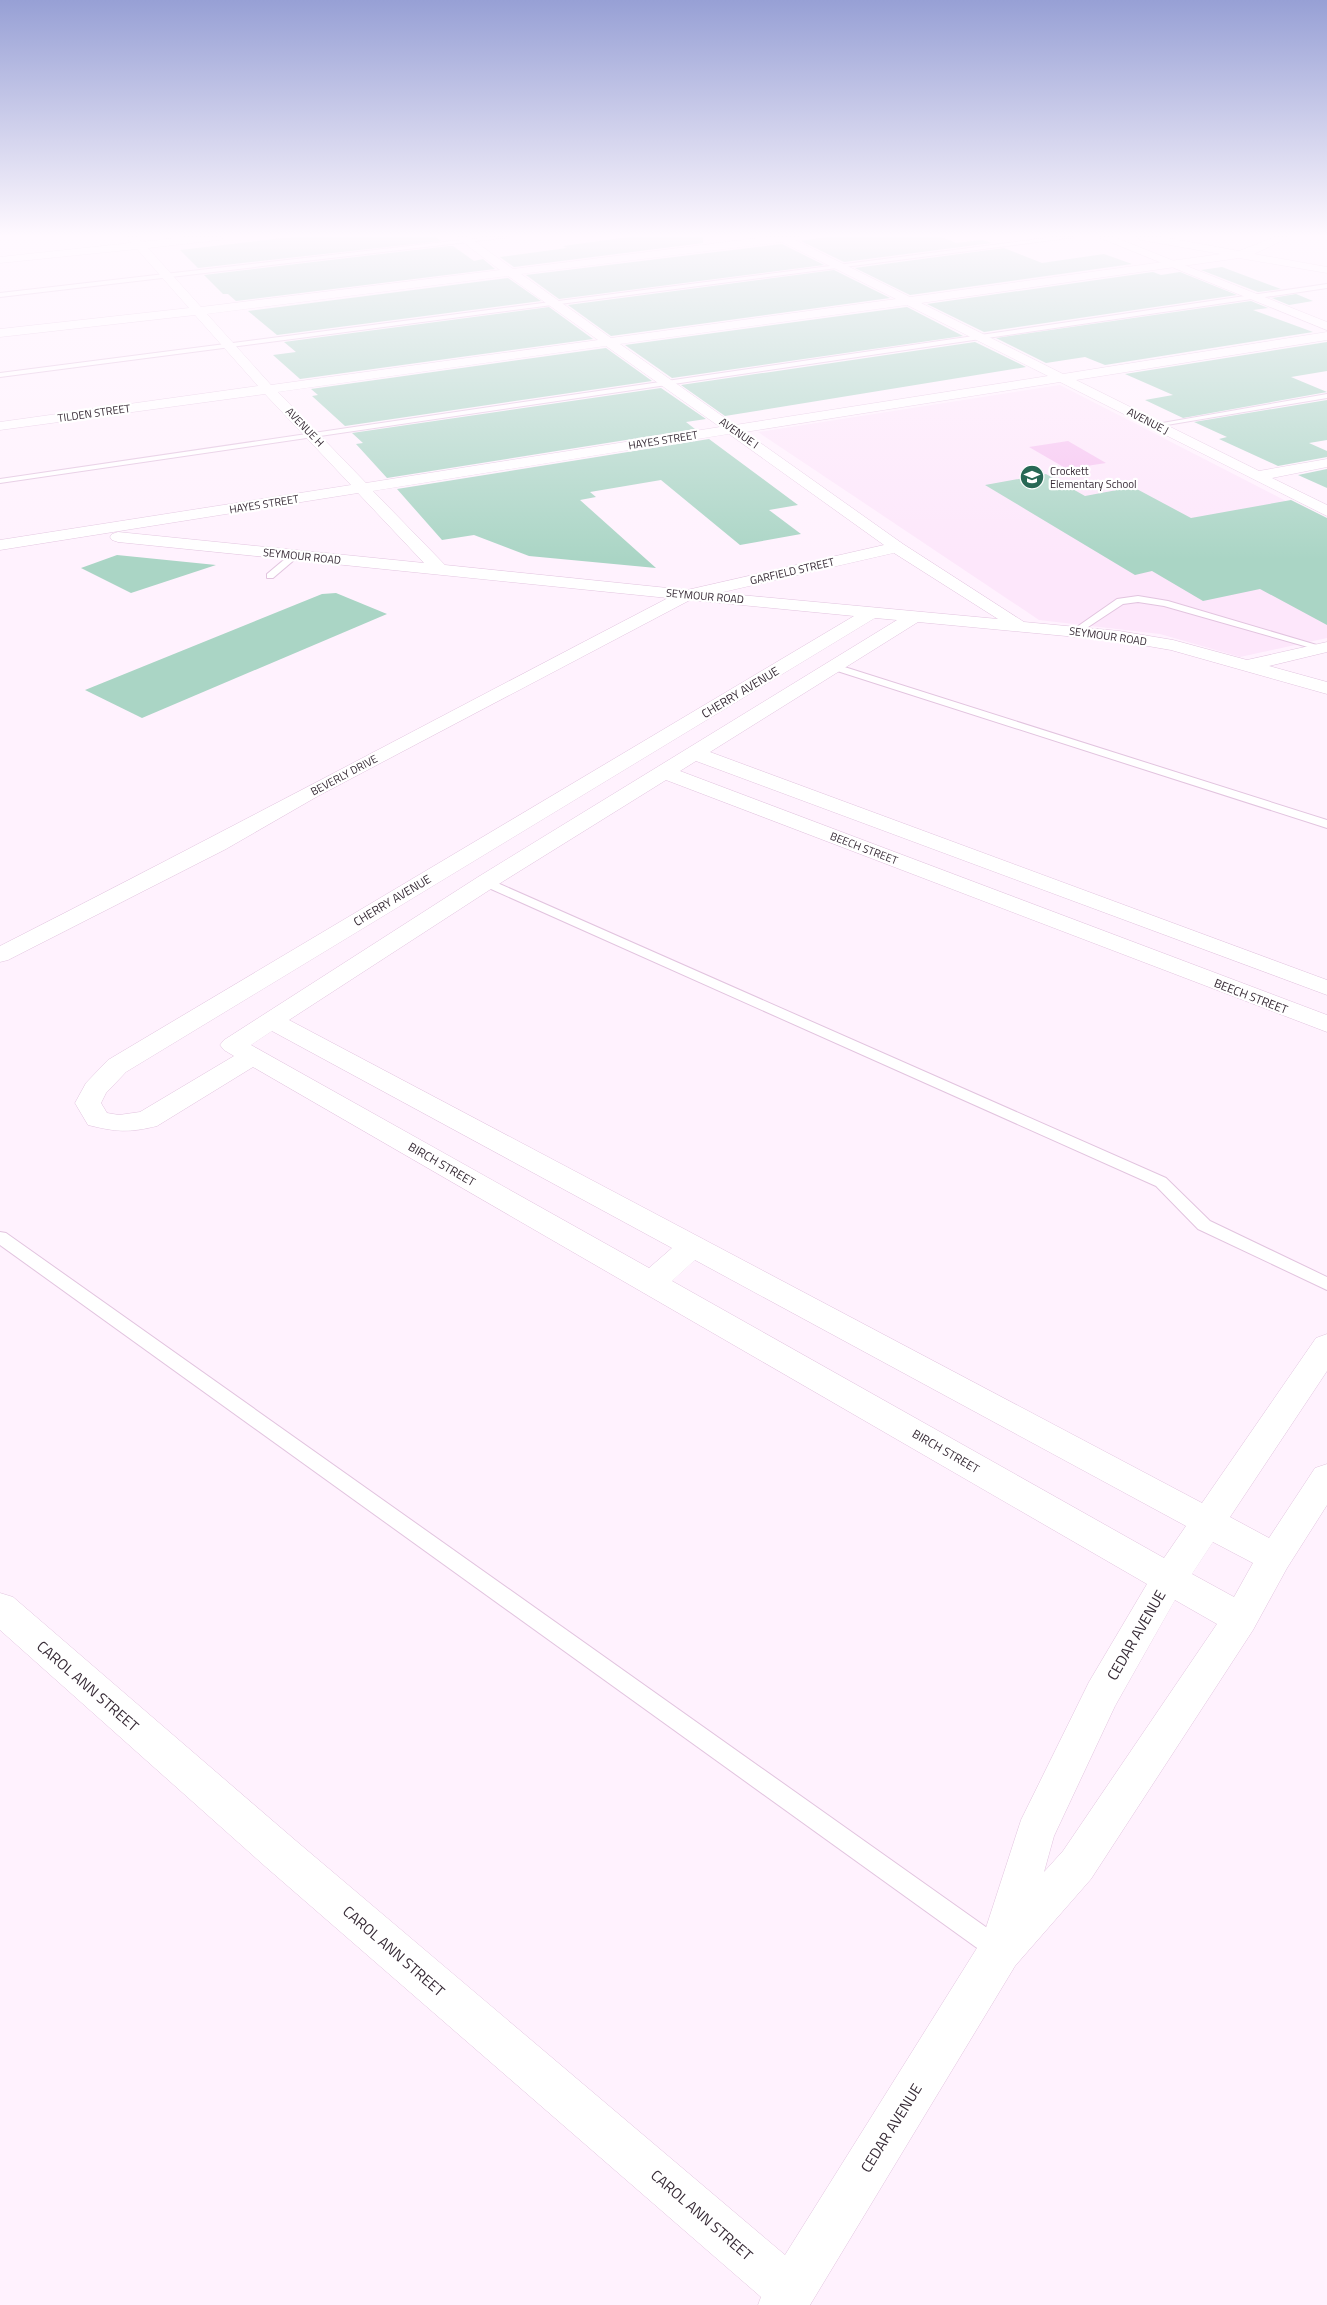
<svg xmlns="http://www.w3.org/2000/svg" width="1327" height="2305" viewBox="0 0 1327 2305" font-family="'Titillium Web',sans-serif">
<rect width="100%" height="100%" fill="#fff2fe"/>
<polygon fill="#fde7fb" points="1060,385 1327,522 1327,638 1240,657 1160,634 1039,620 758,432"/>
<polygon fill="#f6c4f1" points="1068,441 1106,463 1067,469 1029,447"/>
<g fill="#aad5c5">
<polygon points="292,237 436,237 441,241 198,268 180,250"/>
<polygon points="629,237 703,237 703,243 514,267 500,257 567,248 563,246"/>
<polygon points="826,237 942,237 956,243 982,240 992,243 844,262 801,241"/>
<polygon points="782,244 824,265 559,299 526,275"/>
<polygon points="449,246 453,246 474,261 483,259 495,269 236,301 228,294 223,294 204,275"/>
<polygon points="1004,248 1042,263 1104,254 1132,264 910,295 855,268"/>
<polygon points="1222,267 1281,289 1258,292 1201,270"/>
<polygon points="834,270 890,298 611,336 568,305"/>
<polygon points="1153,272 1161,275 1180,272 1237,295 984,332 927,304"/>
<polygon points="508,278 541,301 277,335 248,311"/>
<polygon points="1296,294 1313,301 1289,305 1272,298"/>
<polygon points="1251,301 1268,308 1253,310 1313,332 1105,365 1085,357 1046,363 996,338"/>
<polygon points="549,307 593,339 300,379 273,355 296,352 284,342"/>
<polygon points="907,307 963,336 672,378 625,345"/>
<polygon points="975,342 1026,367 725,416 681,385"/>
<polygon points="1327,342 1327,371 1291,377 1327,392 1183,418 1145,400 1173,395 1125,374"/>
<polygon points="606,348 652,381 345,426 312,396 318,395 311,389"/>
<polygon points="661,388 706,419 686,422 695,429 387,478 356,444 363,443 352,433"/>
<polygon points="1327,400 1327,440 1309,443 1327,451 1327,457 1278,466 1219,439 1227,437 1194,422"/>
<polygon points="709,439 798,505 769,510 801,534 740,545 661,480 590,492 596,497 580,500 656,568 529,556 474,535 442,540 397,489"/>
<polygon points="1327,469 1327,488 1298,475"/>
<polygon points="1046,474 1085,496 1133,487 1191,518 1291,500 1327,518 1327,625 1260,589 1203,601 1152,571 1135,575 985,485"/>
<polygon points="117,555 216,565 131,593 81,568"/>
<polygon points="336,593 387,614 142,718 85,690 322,594"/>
</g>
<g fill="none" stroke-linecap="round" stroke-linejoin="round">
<g stroke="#e2c4df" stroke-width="2">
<g id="service">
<polygon points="488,237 510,237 0,297 0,293"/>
<polygon points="1055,237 1075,237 0,377 0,373"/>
<polygon points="1327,284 1327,288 0,483 0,479"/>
<polygon points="1327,394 1327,398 1155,427 1151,425"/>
<polygon points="292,553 300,555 273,578 267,578 267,574"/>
<polygon points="1138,596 1168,601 1327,648 1322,651 1164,606 1138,602 1123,604 1079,633 1076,634 1071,631 1117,599"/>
<polygon points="835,664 1327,820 1327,828 831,669 831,665"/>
<polygon points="486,878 1166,1178 1210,1221 1327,1277 1327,1290 1198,1229 1156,1186 482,885 480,882"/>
<polygon points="0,1232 6,1233 1007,1942 1010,1950 1007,1958 999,1961 991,1958 0,1245"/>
</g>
</g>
<g stroke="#e2c4df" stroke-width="1">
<path id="minor" d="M 127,237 L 138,237 L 142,242 L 184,237 L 224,237 L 219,240 L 148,248 L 201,307 L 500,270 L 456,237 L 469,237 L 513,269 L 765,237 L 799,237 L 795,240 L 910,297 L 1221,254 L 1141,240 L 1136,237 L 1162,237 L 1239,251 L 1275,237 L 1290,237 L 1254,254 L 1327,267 L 1327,273 L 1239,258 L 921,303 L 1063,374 L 1327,332 L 1327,340 L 1076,380 L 1259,471 L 1327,459 L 1327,467 L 1272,478 L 1327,505 L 1327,516 L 1060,382 L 745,432 L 903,544 L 1024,622 L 1119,631 L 1173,640 L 1247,660 L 1327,642 L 1327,652 L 1269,666 L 1327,682 L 1327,694 L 1171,650 L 1119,641 L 918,622 L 710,752 L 1327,980 L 1327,995 L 696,761 L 680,771 L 1327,1015 L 1327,1032 L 666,780 L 494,887 L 289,1020 L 1202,1503 L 1316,1338 L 1327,1334 L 1327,1371 L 1230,1517 L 1269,1538 L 1315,1468 L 1327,1464 L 1327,1505 L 1287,1568 L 1253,1630 L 1091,1879 L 1015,1966 L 810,2305 L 758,2305 L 761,2297 L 267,1868 L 0,1630 L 0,1593 L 13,1597 L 295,1840 L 785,2255 L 982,1940 L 1021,1820 L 1089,1682 L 1147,1584 L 253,1067 L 157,1126 C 129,1133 116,1132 88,1125 L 75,1103 L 86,1083 L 108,1060 L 854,616 L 690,600 L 318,796 L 226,849 L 8,960 L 0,962 L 0,946 C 224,832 445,714 668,598 L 118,542 L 112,540 L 110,537 L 112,534 L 118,532 L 424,563 L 358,493 L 0,550 L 0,540 L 351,485 L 265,394 L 0,430 L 0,422 L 258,386 L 195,315 L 0,337 L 0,329 L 189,308 L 137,249 L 0,263 L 0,257 L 131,243 ZM 782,242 L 896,299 L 611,338 L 521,274 ZM 508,276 L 598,340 L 271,385 L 207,314 ZM 907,305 L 1048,376 L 735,425 L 620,344 ZM 606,346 L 720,427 L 366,483 L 278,392 ZM 729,434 L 884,545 L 687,590 L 445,565 L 373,491 ZM 894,553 L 998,619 L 719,593 ZM 875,618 L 897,620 L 478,877 L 224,1040 L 220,1045 L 224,1050 L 234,1056 L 140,1112 L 119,1115 L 107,1113 L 101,1103 L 106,1093 L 126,1072 ZM 272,1031 L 672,1248 L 649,1268 L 251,1045 ZM 695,1260 L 1186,1526 L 1164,1558 L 672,1281 ZM 1213,1542 L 1253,1563 L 1234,1597 L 1192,1574 ZM 1175,1600 L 1217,1624 L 1063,1851 L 1044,1872 L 1054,1836 L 1115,1706 Z"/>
</g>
<g stroke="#e2c4df" stroke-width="1">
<polygon id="tertiary" points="1098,237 1114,237 1327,322 1327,330"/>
</g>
<use href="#service" fill="#fff" fill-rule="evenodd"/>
<use href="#minor" fill="#fff" fill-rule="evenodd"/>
<use href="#tertiary" fill="#fff" fill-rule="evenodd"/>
</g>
<linearGradient id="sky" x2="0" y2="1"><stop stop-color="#97a0d5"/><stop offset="0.42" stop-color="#fff9ff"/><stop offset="1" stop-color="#fff9ff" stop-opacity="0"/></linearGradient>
<rect width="1327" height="560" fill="url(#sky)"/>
<defs>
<g id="school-disc" transform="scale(1.25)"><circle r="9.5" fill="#286855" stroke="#fff"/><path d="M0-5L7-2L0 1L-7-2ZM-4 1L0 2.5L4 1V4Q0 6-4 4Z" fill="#fff"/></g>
</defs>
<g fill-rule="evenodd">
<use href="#school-disc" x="1032" y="477"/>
</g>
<g text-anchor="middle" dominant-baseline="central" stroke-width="4.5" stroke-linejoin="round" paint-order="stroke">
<g font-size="11" fill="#372b36" stroke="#fff">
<text transform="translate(94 413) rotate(-8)">TILDEN STREET</text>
<text transform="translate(1148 421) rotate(27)">AVENUE J</text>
<text transform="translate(305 427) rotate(46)">AVENUE H</text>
<text transform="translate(739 433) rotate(35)">AVENUE I</text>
<text transform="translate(663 440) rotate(-9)">HAYES STREET</text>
<text transform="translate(264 504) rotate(-9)">HAYES STREET</text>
<text transform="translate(302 556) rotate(6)">SEYMOUR ROAD</text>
<text transform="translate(792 571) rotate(-13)">GARFIELD STREET</text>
<text transform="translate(705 596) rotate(5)">SEYMOUR ROAD</text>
<text transform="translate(1108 636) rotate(8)">SEYMOUR ROAD</text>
<text transform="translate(344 775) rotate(-28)">BEVERLY DRIVE</text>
<text transform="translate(864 848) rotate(21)">BEECH STREET</text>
</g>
<g font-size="11" fill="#372b36" stroke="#fff" text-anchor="start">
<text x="1050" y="471">Crockett<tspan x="1050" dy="13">Elementary School</tspan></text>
</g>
<g font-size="12" fill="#372b36" stroke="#fff">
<text transform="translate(740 692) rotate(-31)">CHERRY AVENUE</text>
<text transform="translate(392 900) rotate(-31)">CHERRY AVENUE</text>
<text transform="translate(1251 996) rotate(21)">BEECH STREET</text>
<text transform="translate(442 1164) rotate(30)">BIRCH STREET</text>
<text transform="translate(946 1451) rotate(30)">BIRCH STREET</text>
</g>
<g font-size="15" fill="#372b36" stroke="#fff">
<text transform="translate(1136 1635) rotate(-60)">CEDAR AVENUE</text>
<text transform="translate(88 1686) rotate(41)">CAROL ANN STREET</text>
<text transform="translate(394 1951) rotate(41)">CAROL ANN STREET</text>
<text transform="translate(891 2128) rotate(-58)">CEDAR AVENUE</text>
<text transform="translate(702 2215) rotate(41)">CAROL ANN STREET</text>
</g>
</g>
</svg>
